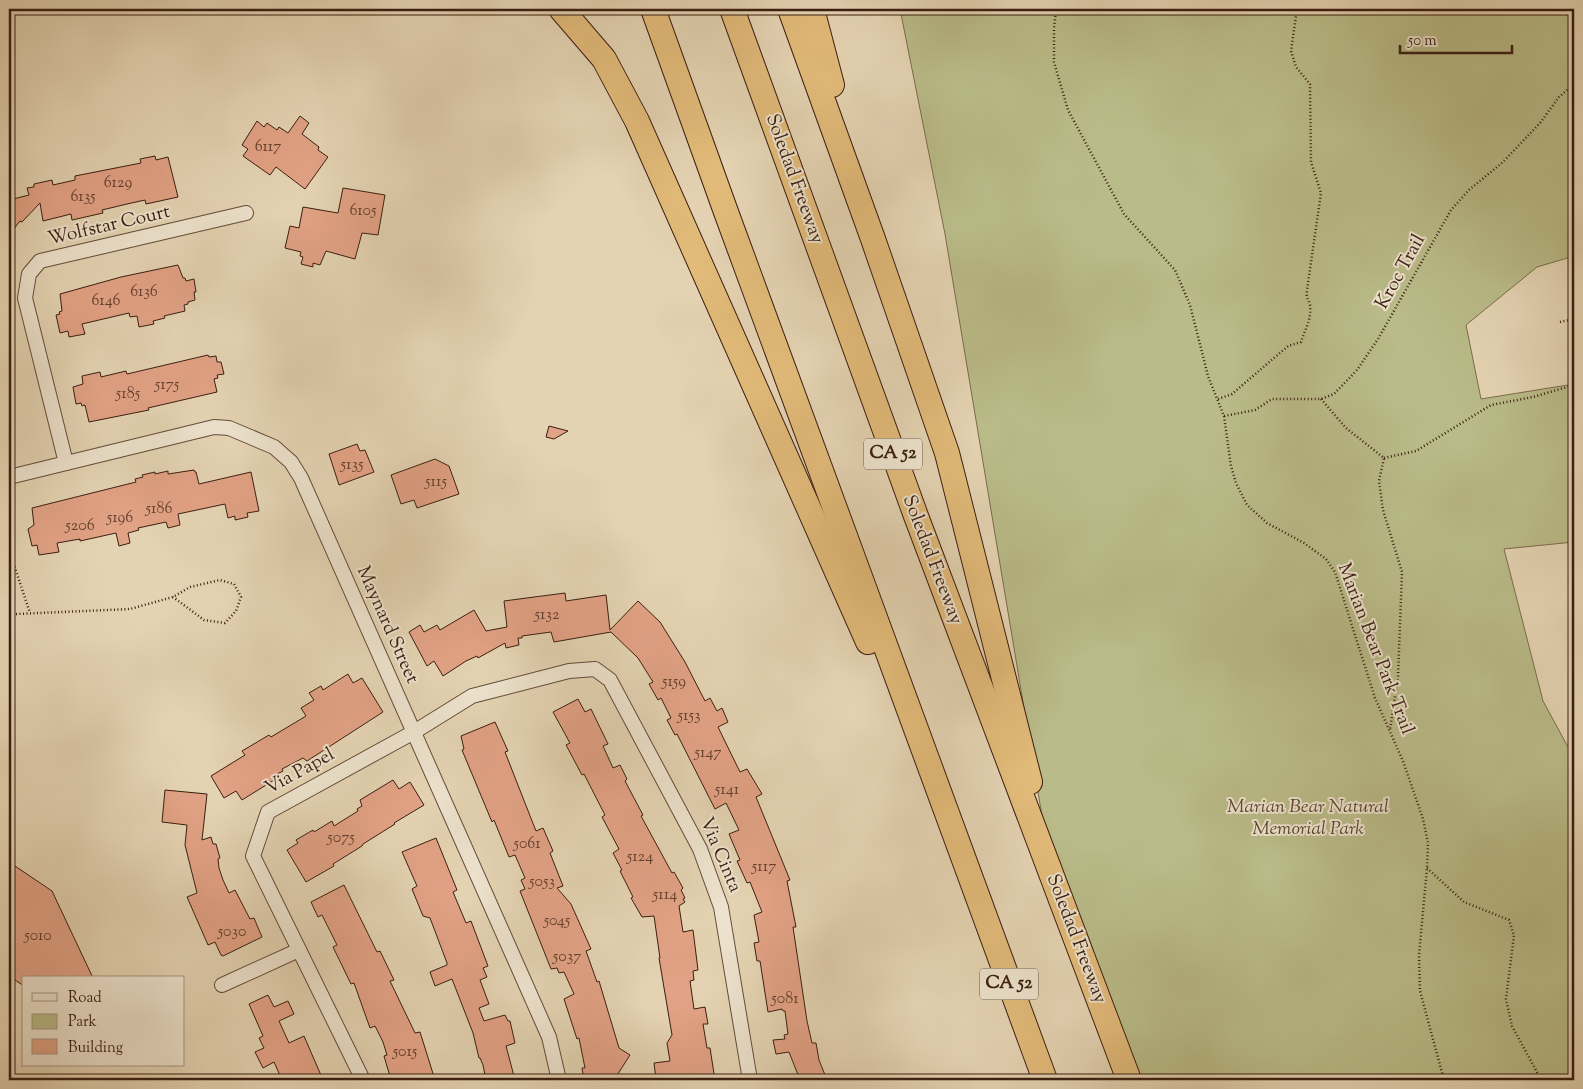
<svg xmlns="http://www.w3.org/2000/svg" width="1583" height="1089" viewBox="0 0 1583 1089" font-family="'Sorts Mill Goudy',serif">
<rect width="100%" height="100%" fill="#e4d3b2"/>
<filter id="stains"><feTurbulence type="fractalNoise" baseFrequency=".004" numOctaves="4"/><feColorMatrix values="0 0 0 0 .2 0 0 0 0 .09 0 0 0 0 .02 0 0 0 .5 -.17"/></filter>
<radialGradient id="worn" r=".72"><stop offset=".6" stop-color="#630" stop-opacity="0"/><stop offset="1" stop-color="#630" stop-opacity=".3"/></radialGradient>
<polygon fill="#b9bb88" stroke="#7a6c4c" points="900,9 1574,9 1574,256 1537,267 1466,325 1481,399 1574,384 1574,542 1504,549 1543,701 1574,758 1574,1080 1120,1080 1055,894 945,234"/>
<g fill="#e2a285" stroke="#3a1e11">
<polygon points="300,116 309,123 302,134 319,147 318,150 328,157 305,189 276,167 270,175 243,156 248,149 242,145 257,121 264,127 267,123 277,130 279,127 288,133"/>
<polygon points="155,156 156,160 168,157 178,197 146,204 145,200 127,204 102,210 103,213 72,220 71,214 43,221 40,203 22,222 20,221 9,235 9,200 29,195 27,188 34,187 34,184 52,180 53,185 75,180 75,176 141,163 140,159"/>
<polygon points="343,188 385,195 378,235 362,233 355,259 326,251 320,265 313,263 313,267 301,264 303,257 300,256 301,252 285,248 290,226 299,228 303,207 338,213"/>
<polygon points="178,265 183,278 185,278 186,281 194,279 196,292 194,292 195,300 188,302 188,304 184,305 185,311 164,316 165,318 153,321 154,324 139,327 137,316 130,317 129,313 82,324 85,334 69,337 68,331 60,333 56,315 60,314 59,312 62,311 60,294 121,277"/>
<polygon points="208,355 209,357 216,356 217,362 221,362 224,374 217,375 218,378 214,379 217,392 148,408 149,410 89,422 85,405 82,406 81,403 76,404 73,387 83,384 82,376 100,372 101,377 126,371 127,374"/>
<polygon points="549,426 568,431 554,439 546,437"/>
<polygon points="357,444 360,451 365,450 374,472 339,485 329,454"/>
<polygon points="435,459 449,466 459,494 417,508 414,500 401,504 391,475"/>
<polygon points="194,470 195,472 196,472 199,484 251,472 259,511 247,513 248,517 235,520 235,516 228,518 225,504 178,514 180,525 168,528 166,522 138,528 139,530 128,533 130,543 119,546 116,533 80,541 80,539 57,543 59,552 39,555 37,545 32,546 28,529 34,525 32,508 136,482 135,479 143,477 142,475 155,472 155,474 168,471 168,474"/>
<polygon points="565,593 566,601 606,595 610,630 638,601 660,622 685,662 705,701 710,698 717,711 722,708 728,722 718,727 740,772 747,769 762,794 756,797 790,880 787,881 796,927 793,927 807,1021 812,1043 816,1043 819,1060 827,1080 800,1080 789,1052 776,1054 773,1040 785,1039 784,1035 788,1034 785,1011 783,1011 782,1009 768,1012 760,961 757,961 754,943 759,942 754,915 762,912 750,882 747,883 737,861 740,860 729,834 739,830 726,803 715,809 677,734 675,735 667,720 671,718 661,698 658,700 649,684 653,682 638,658 611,632 554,642 551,632 522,636 522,638 518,638 519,645 506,648 505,643 478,658 477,656 466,661 443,676 434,661 427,666 409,632 420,625 424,632 437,625 440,630 474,610 486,631 507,627 504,601"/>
<polygon points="348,674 353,683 362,678 383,712 307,761 303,758 282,769 283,771 277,774 279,777 242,800 236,791 224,798 211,776 245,755 242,751 269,735 271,737 306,716 301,708 314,700 309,693 321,686 323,690"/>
<polygon points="578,699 585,712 591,709 608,744 603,746 613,768 620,765 627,779 625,781 643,815 641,816 672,873 674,872 683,888 681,890 685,898 683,899 685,902 679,906 683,932 693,930 698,970 693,971 694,980 690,981 694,1009 705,1007 708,1024 703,1024 707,1048 710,1048 715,1080 673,1080 672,1077 656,1079 654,1063 670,1061 667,1043 672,1035 659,958 660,958 654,916 642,917 631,898 633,897 620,871 622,870 613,853 619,849 602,817 605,815 584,774 582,775 566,745 570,743 553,712"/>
<polygon points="495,722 508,751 505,752 534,826 536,831 543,828 553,851 550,853 563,886 557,888 571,904 591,949 586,951 597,982 599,981 619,1048 630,1055 614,1080 584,1080 582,1068 585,1068 579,1038 577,1039 564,999 574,994 564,972 559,973 557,968 551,969 520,891 525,889 521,880 525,878 515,855 509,857 494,820 492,822 462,750 464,749 461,736"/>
<polygon points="393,780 399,789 410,782 424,805 394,823 395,824 363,844 362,846 333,864 334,866 306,882 287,850 298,843 296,840 313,830 314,832 332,821 334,826 358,811 357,809 362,806 360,800"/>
<polygon points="165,790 207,794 202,840 211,837 213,844 216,844 220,858 218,859 219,868 223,880 229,893 235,890 250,919 254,918 262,937 223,956 221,955 215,942 208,945 187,897 197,893 185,845 187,825 162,822"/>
<polygon points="436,838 457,890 453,892 466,923 471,921 488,966 483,968 487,977 480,980 489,1004 479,1008 484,1021 505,1015 508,1021 510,1021 515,1043 506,1046 515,1080 486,1080 483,1065 480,1058 479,1058 473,1033 452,979 435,986 430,972 447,965 447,963 430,918 423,916 412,889 417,886 402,852"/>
<polygon points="9,862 52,891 93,978 24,978 24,986 9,976"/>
<polygon points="344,885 377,952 380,951 394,980 390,981 415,1033 420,1032 435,1080 391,1080 384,1056 387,1055 383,1042 375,1026 370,1028 354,983 351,984 333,947 337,945 322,915 318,917 311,902"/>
<polygon points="268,995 274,1007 288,1001 294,1014 279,1021 289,1043 304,1036 323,1080 282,1080 274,1062 263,1068 255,1052 264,1048 259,1038 263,1036 249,1004"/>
</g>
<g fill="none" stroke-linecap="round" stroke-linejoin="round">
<g stroke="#644b39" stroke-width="16">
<g id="minor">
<polyline points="66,463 25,298 29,274 40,261 246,213"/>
<polyline points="9,477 214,427 229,428 274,447 291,462 301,478 549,1037 559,1080"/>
<polyline points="222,985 299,950"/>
<polyline points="363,1080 253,856 268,812 414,732 472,696 569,671 595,669 610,680 700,849 721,907 750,1080"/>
</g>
</g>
<g stroke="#3a1e11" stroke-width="26">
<g id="motorway">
<polyline points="561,9 604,59 637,121 868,642"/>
<polyline points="653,9 726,212 1045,1080"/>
<polyline points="732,9 916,516 1129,1080"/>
<polyline points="790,9 873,239 947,453 1030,782"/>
<polyline points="812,9 832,85"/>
</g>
</g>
<g stroke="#3a1e11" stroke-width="2.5" stroke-dasharray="1 2.5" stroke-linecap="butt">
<polyline points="1056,9 1054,29 1054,62 1068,110 1124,214 1175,270 1190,305 1208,376 1224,416 1231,466 1236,483 1247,505 1267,523 1304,543 1326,559 1335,572 1375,698 1403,761 1423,819 1428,843 1427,868 1419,955 1420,991 1444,1080"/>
<polyline points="1560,322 1574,319"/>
<path d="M 1218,399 L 1232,394 L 1288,346 L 1301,342 C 1305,330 1312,318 1310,305 C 1308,298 1306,299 1307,290 L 1321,193 L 1311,162 L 1310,84 L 1296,67 L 1291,51 L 1297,9"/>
<polyline points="1321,399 1346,428 1384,458 1379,481 1383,510 1402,572 1398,676 1390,730"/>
<polyline points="1224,416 1255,410 1272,399 1321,399 1334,394 1357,370 1378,339 1451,210 1469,190 1503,162 1540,123 1559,97 1574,84"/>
<polyline points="1384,458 1416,451 1491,405 1533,397 1574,385"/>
<polyline points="9,550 30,613"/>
<polyline points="16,614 130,609 173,597 190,587 220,580 234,584 241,597 236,611 225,623 204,620 173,597"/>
<polyline points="1427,868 1464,902 1509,920 1514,935 1506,999 1512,1026 1538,1074 1540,1080"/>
</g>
<use href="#minor" stroke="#ede2cd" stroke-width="14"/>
<use href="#motorway" stroke="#e2ba79" stroke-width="24"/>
</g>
<g text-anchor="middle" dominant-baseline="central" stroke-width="4" stroke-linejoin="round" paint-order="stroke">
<g font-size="16" fill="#643f2e">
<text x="268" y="147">6117</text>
<text x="118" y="183">6129</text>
<text x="83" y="197">6135</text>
<text x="363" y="211">6105</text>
<text x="144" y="292">6136</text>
<text x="106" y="301">6146</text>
<text x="167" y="385">5175</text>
<text x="128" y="394">5185</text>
<text x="352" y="465">5135</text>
<text x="436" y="482">5115</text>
<text x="159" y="509">5186</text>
<text x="120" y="518">5196</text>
<text x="80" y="526">5206</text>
<text x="547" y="615">5132</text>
<text x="674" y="682">5159</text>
<text x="689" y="716">5153</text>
<text x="708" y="753">5147</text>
<text x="727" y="790">5141</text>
<text x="341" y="838">5075</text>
<text x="527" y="844">5061</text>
<text x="640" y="857">5124</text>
<text x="764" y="867">5117</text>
<text x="542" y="882">5053</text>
<text x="665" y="895">5114</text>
<text x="557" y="921">5045</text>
<text x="232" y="932">5030</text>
<text x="38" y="936">5010</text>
<text x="567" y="957">5037</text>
<text x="785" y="999">5081</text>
<text x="405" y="1052">5015</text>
</g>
<g fill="#ede2cd" stroke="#705949" stroke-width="1">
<rect x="864" y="438.5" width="58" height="31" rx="4"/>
<rect x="980" y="968.5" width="58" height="31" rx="4"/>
</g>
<g font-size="18" font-weight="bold" fill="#3a1e11">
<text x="893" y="454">CA 52</text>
<text x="1009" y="984">CA 52</text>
</g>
<g font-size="19" fill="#3a1e11" stroke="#ede2cd">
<text transform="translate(794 179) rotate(70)">Soledad Freeway</text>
<text transform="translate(109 226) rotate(-13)">Wolfstar Court</text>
<text transform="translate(1401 272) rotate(-61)">Kroc Trail</text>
<text transform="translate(932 560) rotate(69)">Soledad Freeway</text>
<text transform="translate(387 625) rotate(66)">Maynard Street</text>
<text transform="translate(1375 649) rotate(69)">Marian Bear Park Trail</text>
<text transform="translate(300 772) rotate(-29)">Via Papel</text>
<text transform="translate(720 855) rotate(67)">Via Cinta</text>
<text transform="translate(1076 939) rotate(69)">Soledad Freeway</text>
</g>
<g font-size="19" font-style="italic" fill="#5a452f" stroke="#ede2cd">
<text x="1308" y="807">Marian Bear Natural<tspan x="1308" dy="22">Memorial Park</tspan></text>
</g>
</g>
<rect width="1583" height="1089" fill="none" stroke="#e4d3b2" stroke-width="30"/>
<rect x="10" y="10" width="1563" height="1069" fill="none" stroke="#3a1e11" stroke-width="2.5"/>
<rect x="15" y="15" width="1553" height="1059" fill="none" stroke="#3a1e11"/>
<rect x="22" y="976" width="162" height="90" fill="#ede2cd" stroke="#a59482"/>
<rect x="32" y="993" width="25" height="8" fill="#ede2cd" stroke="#a59482"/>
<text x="68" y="1002" font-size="15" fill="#3a1e11">Road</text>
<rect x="32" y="1014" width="25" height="15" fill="#b9bb88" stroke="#a59482"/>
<text x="68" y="1026" font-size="15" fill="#3a1e11">Park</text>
<rect x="32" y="1039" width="25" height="15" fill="#e2a285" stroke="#a59482"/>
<text x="68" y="1052" font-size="15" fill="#3a1e11">Building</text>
<path d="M1400 45v8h112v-8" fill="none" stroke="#3a1e11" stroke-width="2.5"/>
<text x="1408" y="45" font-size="15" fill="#3a1e11" stroke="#ede2cd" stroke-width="4" paint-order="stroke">50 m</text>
<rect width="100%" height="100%" filter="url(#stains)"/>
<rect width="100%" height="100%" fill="url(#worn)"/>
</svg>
